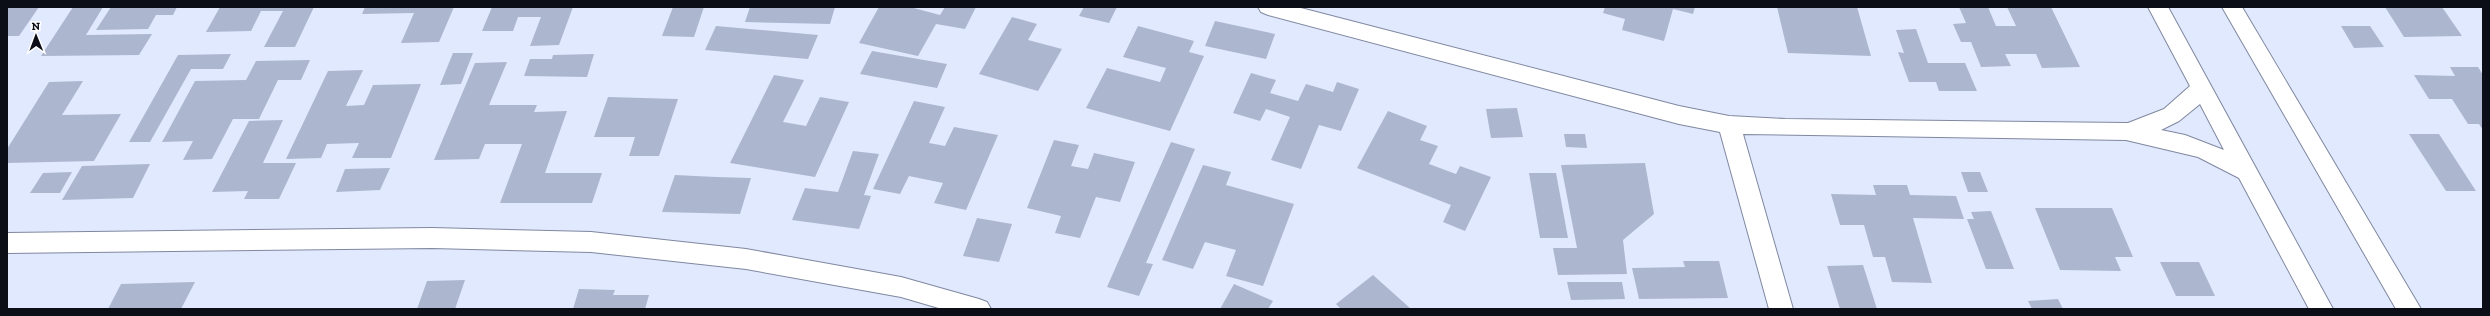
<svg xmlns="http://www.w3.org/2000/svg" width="2490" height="316" viewBox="0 0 2490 316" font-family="'Zilla Slab',serif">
<rect width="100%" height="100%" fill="#e1e9fe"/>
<g fill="#adb6cf">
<polygon points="8,7 39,7 19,36 7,36"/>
<polygon points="73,7 103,7 86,35 152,34 139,55 41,56"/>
<polygon points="111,7 177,7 173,15 156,15 148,29 96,30"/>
<polygon points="220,7 314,7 295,47 264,47 283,11 261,11 251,31 206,32"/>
<polygon points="365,7 454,7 439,42 401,43 414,13 362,14"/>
<polygon points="492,7 573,7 559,45 530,46 541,17 518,17 513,31 482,31"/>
<polygon points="673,7 704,7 694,37 662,36"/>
<polygon points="750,7 835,7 830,24 745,22"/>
<polygon points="879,7 910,7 940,15 945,7 976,7 965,29 936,24 918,56 859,43"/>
<polygon points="1084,7 1117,7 1109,23 1079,16"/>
<polygon points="1605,7 1695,7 1693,14 1673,9 1664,41 1622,30 1625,19 1603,13"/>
<polygon points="1777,7 1857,7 1871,56 1788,53"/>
<polygon points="1959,7 1988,7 1996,26 2016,26 2007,7 2051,7 2080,67 2042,68 2036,54 2005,54 2011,66 1981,67 1971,42 1961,42 1953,24 1966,23"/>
<polygon points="2385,7 2442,7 2462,36 2404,37"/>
<polygon points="1012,17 1037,24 1028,40 1062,49 1038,91 979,74"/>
<polygon points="1215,21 1275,34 1266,59 1205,46"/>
<polygon points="716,26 818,35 808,59 705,50"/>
<polygon points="1138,26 1194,41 1189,52 1204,56 1170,131 1086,108 1107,68 1160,82 1166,68 1123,57"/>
<polygon points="2341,26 2370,26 2384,47 2354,48"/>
<polygon points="1916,29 1928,63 1965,63 1977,91 1939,91 1936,82 1909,82 1898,52 1904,53 1896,30"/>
<polygon points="872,51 947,64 937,88 860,74"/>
<polygon points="453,53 473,53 461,84 440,85"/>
<polygon points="231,54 223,69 191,69 150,142 129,142 178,55"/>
<polygon points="594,54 587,77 524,76 530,59 552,59 553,55"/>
<polygon points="310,60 301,80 278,80 259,119 233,119 212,159 183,160 193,141 162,142 195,81 246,80 256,61"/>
<polygon points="507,62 489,105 537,105 534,112 567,111 545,173 602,173 592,203 500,203 522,144 485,144 479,159 434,160 475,63"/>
<polygon points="2450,67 2478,67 2483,75 2483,130 2479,124 2468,124 2452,99 2429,99 2414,75 2455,76"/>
<polygon points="363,70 346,106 364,105 373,85 421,84 391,158 352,158 359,143 327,144 321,158 286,159 328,71"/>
<polygon points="1251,73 1276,80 1270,93 1298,101 1306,84 1333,92 1337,82 1359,89 1341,131 1319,125 1301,169 1271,160 1290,117 1266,109 1260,121 1233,113"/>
<polygon points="774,75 804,80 783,122 806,126 820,97 849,102 815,177 730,163"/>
<polygon points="83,81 62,115 121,114 94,161 7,163 7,149 49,82"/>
<polygon points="608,97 678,99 659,156 629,156 635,137 594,137"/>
<polygon points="914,101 945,107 929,143 945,146 954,127 998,135 966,210 934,203 943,183 909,176 900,194 873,189"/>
<polygon points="1517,108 1523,137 1491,138 1486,109"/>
<polygon points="1388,111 1427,126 1420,140 1438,146 1429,164 1456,174 1460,166 1491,177 1465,231 1443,222 1451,205 1357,168"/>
<polygon points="283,120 263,163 296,163 279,199 244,199 248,191 212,192 249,121"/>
<polygon points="1564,134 1585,134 1587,148 1566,147"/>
<polygon points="2409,134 2439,134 2476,191 2446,191"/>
<polygon points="1054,140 1079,145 1071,166 1088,169 1094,153 1135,162 1120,202 1096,197 1080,238 1055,233 1061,216 1027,208"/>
<polygon points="1171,142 1195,149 1146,263 1153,264 1139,296 1107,287"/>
<polygon points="853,151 879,154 864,195 871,196 859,229 792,220 805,188 838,192"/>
<polygon points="1645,163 1654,214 1623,240 1627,274 1558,275 1553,248 1577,248 1561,165"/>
<polygon points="150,164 133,198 62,200 82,166"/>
<polygon points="1203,165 1231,172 1226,185 1294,204 1263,286 1226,276 1236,250 1205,242 1193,269 1162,260"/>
<polygon points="390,168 380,190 336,192 345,169"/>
<polygon points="72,172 60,193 30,193 43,173"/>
<polygon points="1961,172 1980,172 1988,192 1968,192"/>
<polygon points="1529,173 1556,173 1568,238 1540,238"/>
<polygon points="675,175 716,177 751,178 740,214 662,212"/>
<polygon points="1873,185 1907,185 1910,195 1956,196 1964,219 1913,218 1932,283 1892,282 1885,257 1873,257 1864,225 1840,225 1831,194 1876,195"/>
<polygon points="2035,208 2112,208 2133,257 2115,257 2121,271 2060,270"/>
<polygon points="1991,211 2014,269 1986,269 1967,219 1974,219 1971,212"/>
<polygon points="977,218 1012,224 999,262 963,256"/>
<polygon points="1683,261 1719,261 1728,298 1639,299 1632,268 1685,267"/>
<polygon points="2160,262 2199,262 2215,296 2176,296"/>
<polygon points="1863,265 1877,309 1840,309 1827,266"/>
<polygon points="1373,275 1411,309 1341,309 1336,304"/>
<polygon points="465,280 455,309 417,309 427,281"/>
<polygon points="195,282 181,309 108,309 121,284"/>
<polygon points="1567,282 1622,282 1625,299 1571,300"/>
<polygon points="1234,284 1273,301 1268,309 1220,309"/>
<polygon points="579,289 615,290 613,295 649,295 645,309 573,309"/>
<polygon points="2058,299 2063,309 2032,309 2028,301"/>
</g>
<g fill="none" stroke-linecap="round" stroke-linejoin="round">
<g stroke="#7f88a0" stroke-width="2">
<g id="minor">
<path d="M 1258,7 L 1297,7 L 1679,106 L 1729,116 L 1785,119 L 2128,123 L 2164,109 L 2190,86 L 2148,7 L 2168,7 L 2333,309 L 2309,309 L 2239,178 L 2198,157 L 2126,140 L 1743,134 L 1793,309 L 1769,309 L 1720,132 L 1679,124 L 1268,15 L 1261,12 ZM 2200,104 L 2224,150 L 2185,135 L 2161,130 L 2179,121 Z"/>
<polygon points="2222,7 2242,7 2421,309 2396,309"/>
<polygon points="432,228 591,232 746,249 901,277 979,299 987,302 991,309 942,309 901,297 746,269 591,252 432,248 7,253 7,233"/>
</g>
</g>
<use href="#minor" fill="#fff" fill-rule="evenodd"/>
</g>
<rect width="2490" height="316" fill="none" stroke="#0b0e17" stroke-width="16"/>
<g transform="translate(36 36) rotate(359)" stroke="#ffffff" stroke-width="3" paint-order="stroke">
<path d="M0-3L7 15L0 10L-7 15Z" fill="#0b0e17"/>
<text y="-6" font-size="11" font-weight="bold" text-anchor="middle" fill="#0b0e17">N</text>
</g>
</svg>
